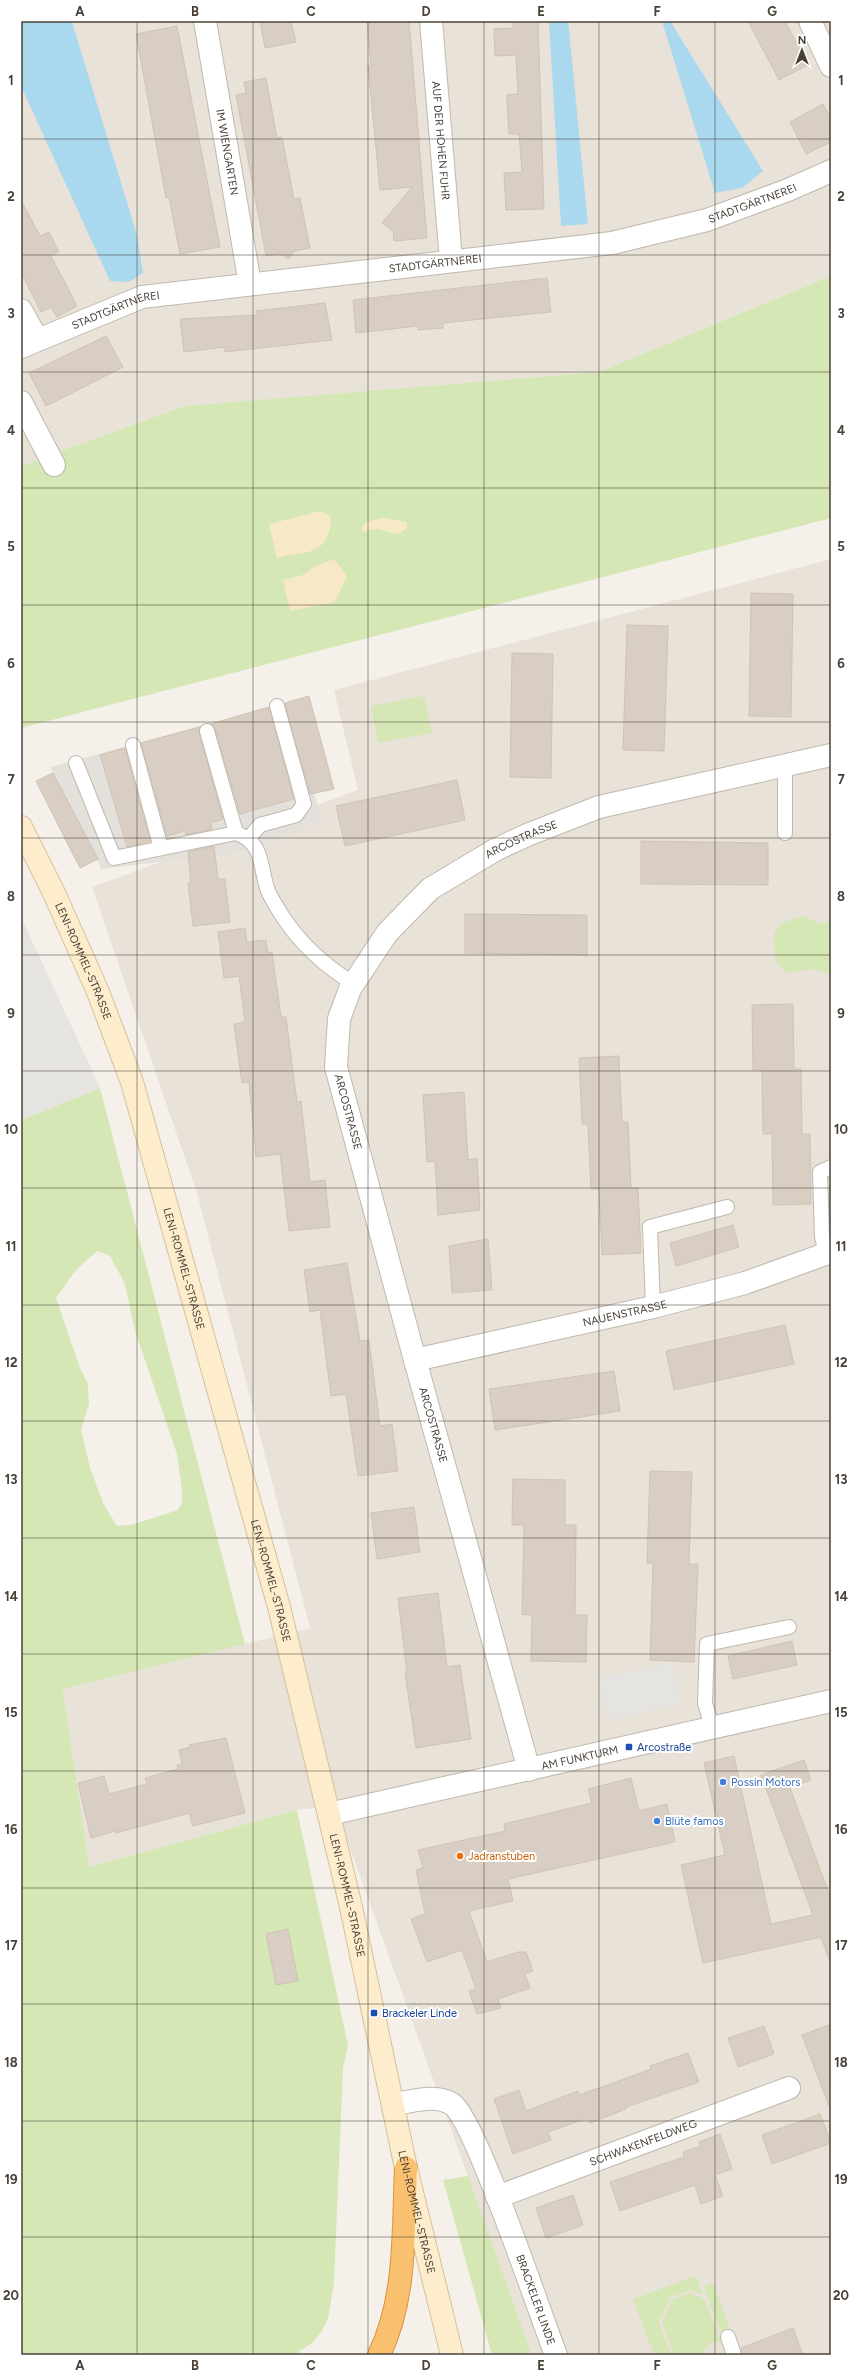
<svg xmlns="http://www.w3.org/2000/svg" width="852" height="2376" viewBox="0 0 852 2376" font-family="Figtree,sans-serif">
<rect width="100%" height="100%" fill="#f5f1ea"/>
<g fill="#e8e2d8">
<polygon points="21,21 831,21 831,276 599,372 184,406 21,466"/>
<polygon points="831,559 831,2355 532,2355 335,1806 297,1810 89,1867 63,1689 310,1628 197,1193 92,887 358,790 334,690"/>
</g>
<polygon fill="#e4e0db" points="309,696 334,789 314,794 322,819 270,843 235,853 101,869 97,859 80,868 36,781 53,773 51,767"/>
<g fill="#d5e7b5" fill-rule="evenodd">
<polygon points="831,276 831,518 21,728 21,466 184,406 599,372"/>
<polygon points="424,696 432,733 378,743 371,706"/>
<polygon points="804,916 820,924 831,920 831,973 829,974 814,969 787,973 775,960 774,933 782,923"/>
<path d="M 100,1088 L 245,1644 L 63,1689 L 89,1867 L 297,1810 L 348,2045 L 343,2068 L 334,2283 L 328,2319 L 322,2331 L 313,2342 L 294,2355 L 21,2355 L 21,1120 ZM 97,1251 L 110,1256 L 125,1284 L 135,1331 L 177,1454 L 182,1491 L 182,1503 L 178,1510 L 131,1525 L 117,1526 L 104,1505 L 90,1468 L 81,1429 L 89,1404 L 88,1384 L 80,1368 L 56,1298 L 76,1270 Z"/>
<polygon points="468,2176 532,2355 492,2355 443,2180"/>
<polygon points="696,2276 703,2295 691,2290 671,2297 661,2318 658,2320 671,2355 654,2355 633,2299"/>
<polygon points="713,2283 732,2335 725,2337 716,2322 704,2286"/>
<polygon points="690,2293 704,2299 722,2344 714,2341 711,2342 703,2352 704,2355 674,2355 662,2322 673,2299"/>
</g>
<g fill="#f7e9c8">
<path d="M 320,511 L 328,514 C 332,520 331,526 329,532 C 322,557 296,552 277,558 L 269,524 Z"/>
<polygon points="383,518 406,522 407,526 405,530 397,534 377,529 362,532 362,528 366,522"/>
<polygon points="334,559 347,576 335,602 290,611 283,580 303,575 312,568"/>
</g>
<g fill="#e6e4e1">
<polygon points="21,917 100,1088 21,1120"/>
<polygon points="672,1662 681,1704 607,1720 598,1679"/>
</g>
<g fill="#a9d8ef">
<polygon points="21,21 74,21 72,22 137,235 143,273 129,282 110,281 21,86"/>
<polygon points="549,21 568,21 588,224 561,226"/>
<polygon points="662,21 670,21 763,171 742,188 715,193"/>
</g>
<g fill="#d9cec3" stroke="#d1c3b3">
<polygon points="260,21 291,21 296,42 265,48"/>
<polygon points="367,21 409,21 427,238 394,241 393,231 382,223 412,187 380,190 368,66 371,66"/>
<polygon points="513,21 538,21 544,209 506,210 504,173 522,172 519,134 509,134 507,103 507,95 518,94 516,55 495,56 494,29 513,28"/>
<polygon points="748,21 785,21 808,65 779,80"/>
<polygon points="177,26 220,247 180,254 169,197 166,198 136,34"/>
<polygon points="266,78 277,138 282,137 294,199 300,198 310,248 294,251 289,259 281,254 266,256 236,95 246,93 244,82"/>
<polygon points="823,104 831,120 831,142 806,154 790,122"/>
<polygon points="21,200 40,236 49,232 59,252 51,256 77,306 57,317 51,307 41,312 21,272"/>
<polygon points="547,278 551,312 443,323 443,328 418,330 418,326 356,333 353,300"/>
<polygon points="325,303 332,340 225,352 225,347 184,352 180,319 257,315 256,311"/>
<polygon points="106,336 123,367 46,406 29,373"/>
<polygon points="751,593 793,594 791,717 749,716"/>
<polygon points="627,625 668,626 664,751 623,750"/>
<polygon points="512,653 553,654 551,778 510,777"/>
<polygon points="309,696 334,789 310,794 285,703"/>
<polygon points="269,707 294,799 240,814 215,729 211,724"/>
<polygon points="200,727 199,733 223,819 211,823 212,829 186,835 185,831 167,836 141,743"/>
<polygon points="125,748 150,841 127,847 100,755"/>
<polygon points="53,773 98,859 80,868 36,781"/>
<polygon points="457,780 465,820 345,846 336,806"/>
<polygon points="641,841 768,843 768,885 641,884"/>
<polygon points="214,846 218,879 225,879 230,922 193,926 188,883 191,883 188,852"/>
<polygon points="465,914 587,915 587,955 465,953"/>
<polygon points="245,928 247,942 266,940 268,953 272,952 281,1017 286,1017 297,1102 301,1101 310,1182 325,1180 330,1227 289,1231 280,1154 256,1157 249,1082 242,1083 234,1024 245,1022 239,976 224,978 218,932"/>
<polygon points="793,1004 794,1069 801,1069 802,1134 810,1134 811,1204 773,1205 772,1134 763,1134 762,1070 753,1070 752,1005"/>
<polygon points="619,1056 622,1122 628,1122 631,1188 638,1188 641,1253 602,1255 599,1189 591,1189 588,1124 582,1124 579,1058"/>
<polygon points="464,1092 468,1160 477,1158 480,1210 438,1215 435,1161 427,1162 423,1095"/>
<polygon points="733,1225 739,1247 676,1266 670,1243"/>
<polygon points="488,1239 492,1290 452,1293 449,1246"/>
<polygon points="347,1263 360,1341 369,1340 380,1426 392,1424 398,1471 358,1476 346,1394 331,1396 320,1310 310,1312 304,1270"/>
<polygon points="785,1325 794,1364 674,1390 666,1351"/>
<polygon points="614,1371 620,1411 495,1430 489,1389"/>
<polygon points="650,1471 692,1472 689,1564 698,1564 694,1662 650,1660 653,1563 647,1563"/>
<polygon points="513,1479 565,1480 565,1525 576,1525 575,1615 587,1615 586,1662 531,1661 532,1615 522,1614 524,1525 512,1525"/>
<polygon points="414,1507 420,1552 377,1559 371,1513"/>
<polygon points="438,1593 447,1667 460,1665 471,1739 416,1748 405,1673 407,1673 398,1598"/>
<polygon points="792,1641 797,1665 733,1679 728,1656"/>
<polygon points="226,1738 245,1813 193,1826 189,1813 116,1833 115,1831 91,1838 78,1783 104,1776 109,1794 147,1784 145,1778 178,1769 177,1765 182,1764 179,1750 190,1747 189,1745"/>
<polygon points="734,1756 771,1924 813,1915 761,1775 804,1760 811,1780 790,1788 831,1899 831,1958 829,1959 821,1937 703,1963 681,1865 725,1855 704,1763"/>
<polygon points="631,1778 639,1811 667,1804 675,1842 508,1879 513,1901 469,1911 487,1962 518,1952 526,1952 533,1971 525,1974 530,1988 498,1999 501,2008 477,2014 469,1991 476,1989 462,1950 427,1962 411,1919 425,1914 416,1870 423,1868 418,1850 505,1831 504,1824 592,1803 588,1789"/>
<polygon points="288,1929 298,1981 276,1985 266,1934"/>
<polygon points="831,2024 831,2106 829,2106 802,2035"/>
<polygon points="764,2026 774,2054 738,2067 728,2038"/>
<polygon points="688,2053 699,2082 626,2107 626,2109 590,2123 588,2118 548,2132 551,2140 513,2154 494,2099 519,2090 526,2111 578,2091 579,2095 616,2082 651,2069 650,2066"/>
<polygon points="820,2114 831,2143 772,2164 762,2135"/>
<polygon points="720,2134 732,2169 715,2175 723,2196 701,2204 695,2185 620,2211 610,2182 684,2157 683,2152 701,2146 699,2142"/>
<polygon points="573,2195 583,2225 546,2238 536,2208"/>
<polygon points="793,2328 803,2355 742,2355 741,2348"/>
</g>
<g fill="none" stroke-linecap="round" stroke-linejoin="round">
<g stroke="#c0b8ad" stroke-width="16">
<g id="lane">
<polyline points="207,731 236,833"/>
<polyline points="133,745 161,848"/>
<path d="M 76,763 L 114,858 L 236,833 C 265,844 259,866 268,891 C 272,900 278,909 283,917 C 302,946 325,966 354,984"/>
<polyline points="785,833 785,764"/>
<polyline points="249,838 260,825 296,815 304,804 277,706"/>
<polyline points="826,1254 822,1237 820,1172 831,1167"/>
<polyline points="653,1307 650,1227 727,1207"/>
<polyline points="712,1727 705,1703 707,1644 789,1627"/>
<polyline points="728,2337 734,2355"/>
</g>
</g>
<g stroke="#c0b8ad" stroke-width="24">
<g id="street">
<path id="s1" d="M 205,21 L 250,284"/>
<path id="s2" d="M 431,21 L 451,260"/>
<polyline points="810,21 831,66"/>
<polyline points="21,310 37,339"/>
<path id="s3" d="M 21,347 L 142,297 L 612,243 L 707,220 L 788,190 L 831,171"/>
<polyline points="21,402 54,465"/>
<path id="s4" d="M 415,1360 L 653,1307 L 745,1283 L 831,1252"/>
<path id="s5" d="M 529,1770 L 415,1360 L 336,1067 L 339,1019 L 350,989 L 387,933 L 430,889 L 495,850 L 527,835 L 599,807 L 831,755"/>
<path id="s6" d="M 329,1814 L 831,1701"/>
<path id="s7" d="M 393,2104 C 412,2102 435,2093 452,2104 C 475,2119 541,2317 556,2355"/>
<path id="s8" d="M 497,2197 L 789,2088"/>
</g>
</g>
<g stroke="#d3c09b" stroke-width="24">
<g id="secondary">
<path id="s9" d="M 21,827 L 54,893 L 98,992 L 132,1082 L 279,1607 L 351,1907 L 406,2168 L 452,2355"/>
</g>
</g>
<g stroke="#d9943f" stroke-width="24">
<path id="highway" d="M 379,2355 C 407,2297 403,2231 406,2168"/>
</g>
<use href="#lane" stroke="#fff" stroke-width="14"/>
<use href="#street" stroke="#fff" stroke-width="22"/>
<use href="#secondary" stroke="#fdedcc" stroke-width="22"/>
<use href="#highway" stroke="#f9c070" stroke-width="22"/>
</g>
<path fill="none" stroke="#494138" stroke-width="1" stroke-opacity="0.55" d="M 137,21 L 137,2355M 253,21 L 253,2355M 368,21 L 368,2355M 484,21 L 484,2355M 599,21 L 599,2355M 715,21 L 715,2355M 21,139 L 831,139M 21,255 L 831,255M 21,372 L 831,372M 21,488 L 831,488M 21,605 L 831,605M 21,722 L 831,722M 21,838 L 831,838M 21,955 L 831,955M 21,1071 L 831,1071M 21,1188 L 831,1188M 21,1305 L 831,1305M 21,1421 L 831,1421M 21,1538 L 831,1538M 21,1654 L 831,1654M 21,1771 L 831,1771M 21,1888 L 831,1888M 21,2004 L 831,2004M 21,2121 L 831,2121M 21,2237 L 831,2237"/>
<g fill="#1a4fb4" stroke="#fff" stroke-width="1.5">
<rect x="625" y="1743" width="8" height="8" rx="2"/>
<rect x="370" y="2009" width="8" height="8" rx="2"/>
</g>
<g fill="#3f7fe0" stroke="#fff" stroke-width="1.5">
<circle cx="723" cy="1782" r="4"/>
<circle cx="657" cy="1821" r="4"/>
</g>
<circle fill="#e8710a" stroke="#fff" stroke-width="1.5" cx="460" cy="1856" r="4"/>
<g text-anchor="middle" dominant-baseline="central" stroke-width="4" stroke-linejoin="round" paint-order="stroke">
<g font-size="11" fill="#494138" stroke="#fff">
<text stroke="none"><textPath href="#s2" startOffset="120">AUF DER HOHEN FUHR</textPath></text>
<text stroke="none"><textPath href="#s1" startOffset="133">IM WIENGARTEN</textPath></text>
<text stroke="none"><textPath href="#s3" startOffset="750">STADTGÄRTNEREI</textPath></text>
<text stroke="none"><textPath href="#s3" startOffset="426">STADTGÄRTNEREI</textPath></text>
<text stroke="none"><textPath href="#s3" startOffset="102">STADTGÄRTNEREI</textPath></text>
<text stroke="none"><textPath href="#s5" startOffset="1042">ARCOSTRASSE</textPath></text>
<text stroke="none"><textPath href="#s9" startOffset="148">LENI-ROMMEL-STRASSE</textPath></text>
<text transform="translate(348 1112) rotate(75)">ARCOSTRASSE</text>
<text stroke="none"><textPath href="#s9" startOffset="472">LENI-ROMMEL-STRASSE</textPath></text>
<text stroke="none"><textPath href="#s4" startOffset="215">NAUENSTRASSE</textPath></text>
<text transform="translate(433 1425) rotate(74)">ARCOSTRASSE</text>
<text stroke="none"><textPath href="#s9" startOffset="796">LENI-ROMMEL-STRASSE</textPath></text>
<text stroke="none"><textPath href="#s6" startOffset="257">AM FUNKTURM</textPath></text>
<text stroke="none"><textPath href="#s9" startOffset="1120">LENI-ROMMEL-STRASSE</textPath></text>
<text stroke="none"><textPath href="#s8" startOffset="156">SCHWAKENFELDWEG</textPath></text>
<text stroke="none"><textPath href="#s9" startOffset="1444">LENI-ROMMEL-STRASSE</textPath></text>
<text stroke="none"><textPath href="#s7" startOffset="274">BRACKELER LINDE</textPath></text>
</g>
<g font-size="11" fill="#164399" stroke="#fff" text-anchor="start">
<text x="637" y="1747">Arcostraße</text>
<text x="382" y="2013">Brackeler Linde</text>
</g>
<g font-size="11" fill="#366cbe" stroke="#fff" text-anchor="start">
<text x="731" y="1782">Possin Motors</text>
<text x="665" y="1821">Blüte famos</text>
</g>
<g font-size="11" fill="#c56008" stroke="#fff" text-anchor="start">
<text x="468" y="1856">Jadranstuben</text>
</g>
</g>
<rect width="852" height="2376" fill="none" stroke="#ffffff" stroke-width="44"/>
<g transform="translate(802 50)" stroke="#ffffff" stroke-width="3" paint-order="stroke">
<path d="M0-3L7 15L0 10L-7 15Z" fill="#494138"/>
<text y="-6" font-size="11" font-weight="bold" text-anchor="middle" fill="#494138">N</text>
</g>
<rect x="22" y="22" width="808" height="2332" fill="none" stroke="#494138" stroke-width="1.5"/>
<g font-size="13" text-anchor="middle" font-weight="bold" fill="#494138">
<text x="80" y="16">A</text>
<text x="195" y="16">B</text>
<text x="311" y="16">C</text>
<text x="426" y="16">D</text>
<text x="541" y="16">E</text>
<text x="657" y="16">F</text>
<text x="772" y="16">G</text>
<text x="11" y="85">1</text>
<text x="841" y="85">1</text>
<text x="11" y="201">2</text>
<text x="841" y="201">2</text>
<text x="11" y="318">3</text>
<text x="841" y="318">3</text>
<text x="11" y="435">4</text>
<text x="841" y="435">4</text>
<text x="11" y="551">5</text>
<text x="841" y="551">5</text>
<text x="11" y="668">6</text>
<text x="841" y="668">6</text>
<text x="11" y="784">7</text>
<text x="841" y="784">7</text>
<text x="11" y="901">8</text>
<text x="841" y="901">8</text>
<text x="11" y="1018">9</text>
<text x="841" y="1018">9</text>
<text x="11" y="1134">10</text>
<text x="841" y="1134">10</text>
<text x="11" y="1251">11</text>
<text x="841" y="1251">11</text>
<text x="11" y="1367">12</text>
<text x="841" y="1367">12</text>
<text x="11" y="1484">13</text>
<text x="841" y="1484">13</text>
<text x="11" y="1601">14</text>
<text x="841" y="1601">14</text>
<text x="11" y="1717">15</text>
<text x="841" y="1717">15</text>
<text x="11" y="1834">16</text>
<text x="841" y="1834">16</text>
<text x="11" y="1950">17</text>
<text x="841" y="1950">17</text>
<text x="11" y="2067">18</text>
<text x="841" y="2067">18</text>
<text x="11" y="2184">19</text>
<text x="841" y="2184">19</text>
<text x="11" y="2300">20</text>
<text x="841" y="2300">20</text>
<text x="80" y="2370">A</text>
<text x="195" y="2370">B</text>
<text x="311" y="2370">C</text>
<text x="426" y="2370">D</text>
<text x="541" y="2370">E</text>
<text x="657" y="2370">F</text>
<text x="772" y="2370">G</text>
</g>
</svg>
